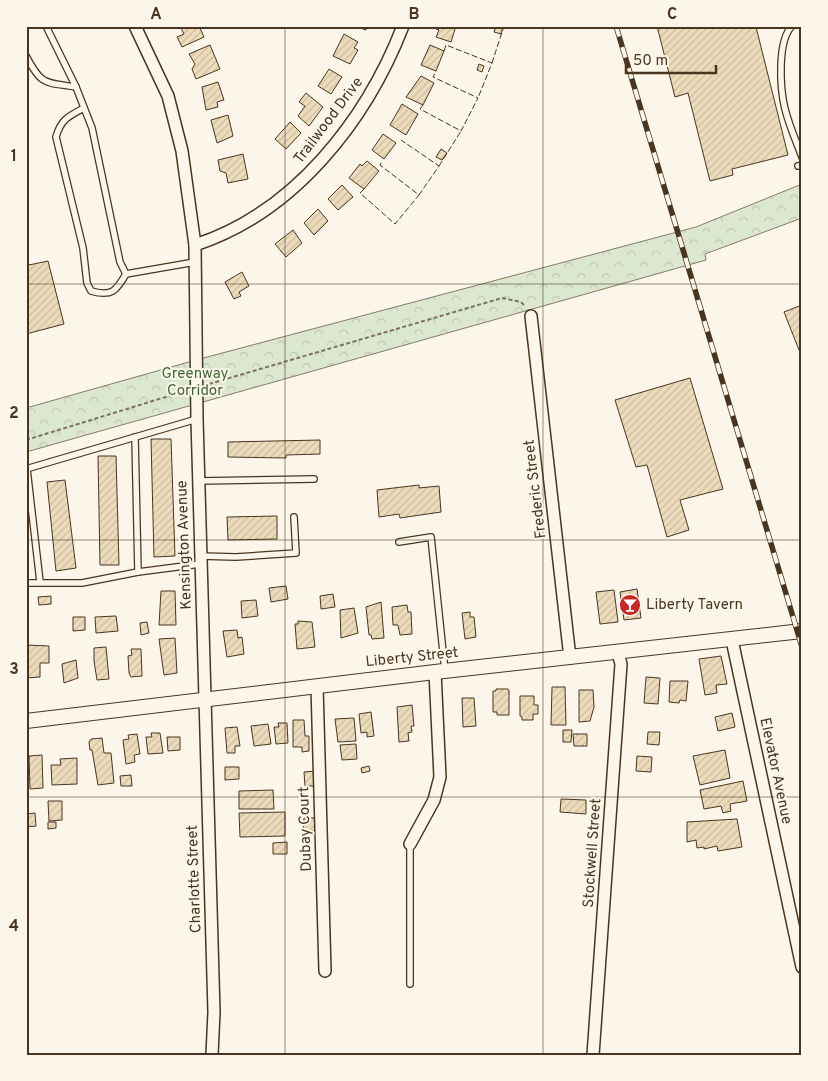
<svg xmlns="http://www.w3.org/2000/svg" width="828" height="1081" viewBox="0 0 828 1081" font-family="Overpass,sans-serif">
<defs>
<pattern id="park-crowns" width="20" height="18" patternUnits="userSpaceOnUse" patternTransform="scale(1.25)"><rect width="20" height="18" fill="#dce7d0"/><path d="M2 6a3 3 0 1 1 6 0M12 15a3 3 0 1 1 6 0" fill="none" stroke="#bec7b2"/></pattern>
<pattern id="building-hatch" width="6" height="6" patternUnits="userSpaceOnUse" patternTransform="scale(1.25)"><rect width="6" height="6" fill="#ecdcbc"/><path d="M-1 1l2-2M0 6l6-6M5 7l2-2" fill="none" stroke="#ccbda1"/></pattern>
</defs>
<rect width="100%" height="100%" fill="#fbf6e9"/>
<polygon fill="url(#park-crowns)" stroke="#887966" points="802,184 802,218 705,254 706,260 26,452 26,408 196,360 696,227"/>
<g fill="url(#building-hatch)" stroke="#4a3520">
<polygon points="180,26 199,26 204,37 182,47 177,37 184,34"/>
<polygon points="355,26 368,26 366,30"/>
<polygon points="437,26 456,26 451,42 436,37 439,30 436,29"/>
<polygon points="496,26 503,26 501,34 494,32"/>
<polygon points="657,26 759,26 756,27 788,155 732,169 733,175 710,181 688,93 675,97"/>
<polygon points="344,34 358,42 354,48 358,50 350,64 333,56"/>
<polygon points="210,45 220,69 196,79 192,69 195,64 189,54"/>
<polygon points="430,45 444,51 436,71 421,65"/>
<polygon points="479,64 484,66 482,72 477,70"/>
<polygon points="329,69 342,77 331,94 318,86"/>
<polygon points="421,76 434,83 423,105 406,97"/>
<polygon points="218,82 224,100 217,102 218,107 206,110 202,87"/>
<polygon points="306,93 323,107 309,126 298,116 305,106 299,102"/>
<polygon points="402,104 418,114 406,135 390,125"/>
<polygon points="228,115 233,136 217,143 211,120"/>
<polygon points="290,122 301,133 286,149 275,139"/>
<polygon points="383,134 396,143 384,159 372,150"/>
<polygon points="441,149 447,153 442,160 436,157"/>
<polygon points="243,154 248,179 228,183 226,173 220,171 218,160"/>
<polygon points="367,161 379,171 364,189 349,178 360,164 362,166"/>
<polygon points="342,185 353,197 338,210 328,199"/>
<polygon points="318,209 328,221 314,235 304,223"/>
<polygon points="293,230 302,243 286,257 275,244"/>
<polygon points="26,255 29,265 48,261 64,324 26,334"/>
<polygon points="242,272 249,286 239,292 241,296 234,299 225,282"/>
<polygon points="802,305 802,349 799,350 784,312"/>
<polygon points="690,378 723,489 680,500 689,530 667,537 647,465 636,467 615,400"/>
<polygon points="151,439 171,439 175,556 154,557"/>
<polygon points="320,440 320,454 286,455 286,458 228,457 228,442"/>
<polygon points="98,456 116,456 119,565 100,565"/>
<polygon points="65,480 76,568 56,571 47,482"/>
<polygon points="419,485 419,488 439,486 441,512 400,518 399,514 379,517 377,490"/>
<polygon points="277,516 277,539 228,540 227,517"/>
<polygon points="286,586 288,599 271,602 269,588"/>
<polygon points="637,589 641,618 624,620 620,592"/>
<polygon points="614,590 618,622 600,624 596,592"/>
<polygon points="161,591 175,591 176,625 159,625"/>
<polygon points="333,594 335,607 321,609 320,596"/>
<polygon points="51,596 51,604 39,605 38,597"/>
<polygon points="256,600 258,616 242,618 241,601"/>
<polygon points="381,602 384,638 372,639 371,635 369,635 366,607"/>
<polygon points="407,605 408,612 411,612 412,634 400,635 398,625 393,625 392,607"/>
<polygon points="354,608 358,633 341,638 340,610"/>
<polygon points="470,612 470,617 474,617 476,637 465,639 462,613"/>
<polygon points="116,616 118,631 96,633 95,617"/>
<polygon points="73,617 85,617 85,630 73,631"/>
<polygon points="298,621 312,622 315,647 297,649 295,624 298,624"/>
<polygon points="147,622 149,633 141,635 140,623"/>
<polygon points="237,630 238,638 242,637 244,654 227,657 223,631"/>
<polygon points="175,638 177,673 164,675 159,639"/>
<polygon points="26,645 49,646 49,663 40,663 40,677 26,678"/>
<polygon points="106,647 109,679 97,680 94,661 94,648"/>
<polygon points="131,649 141,649 142,676 131,677 129,673 128,656 132,655"/>
<polygon points="721,656 727,684 716,685 717,693 705,695 699,659"/>
<polygon points="76,660 78,678 64,683 62,664"/>
<polygon points="646,677 660,678 658,704 644,703"/>
<polygon points="670,681 688,681 686,701 680,700 679,703 669,702"/>
<polygon points="552,687 565,687 566,725 551,725"/>
<polygon points="496,689 508,689 509,691 509,715 497,715 497,712 493,712 493,691 496,691"/>
<polygon points="579,690 593,690 594,707 590,721 579,722"/>
<polygon points="520,696 534,696 534,705 538,705 538,714 533,714 533,720 522,720 522,717 520,716"/>
<polygon points="462,698 474,698 476,726 463,727"/>
<polygon points="412,705 414,726 411,726 412,732 408,733 409,741 399,742 397,707"/>
<polygon points="371,712 374,736 367,737 367,732 361,733 359,714"/>
<polygon points="732,713 735,727 718,731 715,717"/>
<polygon points="354,718 356,741 338,742 335,719"/>
<polygon points="293,720 304,720 305,736 309,736 309,751 302,752 302,747 293,747"/>
<polygon points="278,723 287,723 288,743 276,744 274,727 279,727"/>
<polygon points="268,724 271,744 254,746 251,726"/>
<polygon points="237,727 240,746 235,746 235,753 227,753 225,728"/>
<polygon points="563,730 572,730 571,742 563,742"/>
<polygon points="648,732 660,732 659,745 647,744"/>
<polygon points="151,733 160,733 163,753 148,754 146,737 152,737"/>
<polygon points="137,734 140,754 134,755 135,762 126,764 123,740 129,739 128,735"/>
<polygon points="573,734 587,734 587,746 574,746"/>
<polygon points="167,737 180,737 180,750 168,751"/>
<polygon points="102,738 104,753 111,753 114,783 98,785 92,750 90,750 89,742 91,739"/>
<polygon points="356,744 357,759 342,760 340,745"/>
<polygon points="725,750 730,778 700,785 693,756"/>
<polygon points="42,755 43,788 30,789 29,756"/>
<polygon points="637,756 652,757 651,772 636,771"/>
<polygon points="77,758 77,784 52,785 51,765 61,765 60,759"/>
<polygon points="369,766 370,771 362,773 361,768"/>
<polygon points="225,767 239,767 239,779 225,780"/>
<polygon points="316,771 317,786 305,786 304,772"/>
<polygon points="131,775 132,786 121,786 120,776"/>
<polygon points="743,781 747,801 730,804 731,811 723,813 721,806 704,809 700,790"/>
<polygon points="273,790 274,809 239,809 239,791"/>
<polygon points="561,799 586,800 586,814 560,812"/>
<polygon points="48,801 62,801 62,820 49,821"/>
<polygon points="285,812 285,836 240,837 239,813"/>
<polygon points="35,813 36,826 26,827 26,814"/>
<polygon points="304,818 315,818 316,831 303,832"/>
<polygon points="737,819 742,847 718,851 717,846 704,849 704,847 697,848 696,840 687,842 687,822"/>
<polygon points="48,822 56,822 56,828 48,829"/>
<polygon points="287,842 287,854 273,854 273,843"/>
</g>
<g fill="none" stroke-linecap="round" stroke-linejoin="round">
<g stroke="#4a3520" stroke-width="8">
<g id="service">
<polyline points="46,26 76,87 92,128 120,262 126,274"/>
<path d="M 792,26 C 777,41 780,89 785,109 C 789,125 796,141 802,157"/>
<path d="M 26,56 C 42,86 44,82 76,87"/>
<path d="M 84,108 C 69,116 61,119 56,137 L 83,248 L 87,283 L 91,291 C 112,297 116,291 126,274"/>
<polyline points="798,166 802,165"/>
<polyline points="126,274 195,262"/>
<polyline points="135,437 138,572"/>
<polyline points="26,469 197,419"/>
<polyline points="27,469 40,582"/>
<polyline points="198,481 314,479"/>
<polyline points="399,542 431,537 445,671"/>
<polyline points="200,556 236,557 296,553 294,517"/>
<polyline points="26,583 82,583 138,572 200,564"/>
<polyline points="410,844 410,984"/>
</g>
</g>
<g stroke="#4a3520" stroke-width="14">
<g id="minor">
<polyline points="135,26 168,96 182,151 195,245"/>
<polyline points="531,316 570,658"/>
<polyline points="732,640 802,967"/>
<polyline points="317,686 325,971"/>
<polyline points="410,844 434,800 440,777 435,672"/>
<path d="M 212,1055 L 214,1012 L 197,419 L 195,245 C 294,213 366,121 403,26"/>
<polyline points="593,1055 621,664 618,653"/>
</g>
</g>
<g stroke="#4a3520" stroke-width="16">
<polyline id="tertiary" points="26,721 435,672 802,631"/>
</g>
<g stroke="#7f6f5c" stroke-width="2" stroke-dasharray="4 2.5" stroke-linecap="butt">
<polyline points="209,384 502,298 521,302 525,306"/>
<polyline points="26,440 185,391"/>
</g>
<use href="#service" stroke="#fbf6e9" stroke-width="5.5"/>
<use href="#minor" stroke="#fbf6e9" stroke-width="11"/>
<use href="#tertiary" stroke="#fbf6e9" stroke-width="14"/>
<g stroke="#4a3520" stroke-width="5.5">
<polyline id="rail" points="616,26 802,647"/>
</g>
<use href="#rail" stroke="#fbf6e9" stroke-width="4" stroke-dasharray="11" stroke-linecap="butt"/>
<g stroke="#4a3520" stroke-width="1" stroke-dasharray="6 2.5" stroke-linecap="butt">
<polyline points="444,51 446,45 492,63 478,98"/>
<polyline points="492,63 504,26"/>
<polyline points="423,105 420,109 461,131 478,98 433,77 436,71"/>
<polyline points="381,163 380,165 419,195 439,166 401,140"/>
<polyline points="439,166 461,131"/>
<polyline points="364,189 360,193 395,224 419,195"/>
</g>
</g>
<path fill="none" stroke="#4a3520" stroke-width="1" stroke-opacity="0.55" d="M 285,26 L 285,1055M 543,26 L 543,1055M 26,284 L 802,284M 26,540 L 802,540M 26,797 L 802,797"/>
<defs>
<g id="bar-disc" transform="scale(1.125)"><circle r="9.5" fill="#c62828" stroke="#fbf6e9"/><path d="M-6-5H6L.8 .8V4.5H3.5V6h-7V4.5H-.8V.8Z" fill="#fff"/></g>
</defs>
<g fill-rule="evenodd">
<use href="#bar-disc" x="630" y="605"/>
</g>
<g text-anchor="middle" dominant-baseline="central" stroke-width="4" stroke-linejoin="round" paint-order="stroke">
<g font-size="15" fill="#4a3520" stroke="#fbf6e9">
<text transform="translate(329 121) rotate(-53)">Trailwood Drive</text>
<text transform="translate(536 489) rotate(-97)">Frederic Street</text>
<text transform="translate(185 545) rotate(-92)">Kensington Avenue</text>
<text transform="translate(412 658) rotate(-6)">Liberty Street</text>
<text transform="translate(775 771) rotate(78)">Elevator Avenue</text>
<text transform="translate(306 829) rotate(-92)">Dubay Court</text>
<text transform="translate(593 853) rotate(-86)">Stockwell Street</text>
<text transform="translate(195 879) rotate(-92)">Charlotte Street</text>
</g>
<g font-size="15" fill="#436837" stroke="#fbf6e9">
<text x="195" y="374">Greenway<tspan x="195" dy="17">Corridor</tspan></text>
</g>
<g font-size="15" fill="#4a3520" stroke="#fbf6e9" text-anchor="start">
<text x="646" y="605">Liberty Tavern</text>
</g>
</g>
<rect width="828" height="1081" fill="none" stroke="#fbf6e9" stroke-width="55"/>
<path d="M626 65v8h90v-8" fill="none" stroke="#4a3520" stroke-width="2.5"/>
<text x="633" y="65" font-size="15" fill="#4a3520" stroke="#fbf6e9" stroke-width="4" paint-order="stroke">50 m</text>
<rect x="28" y="28" width="772" height="1026" fill="none" stroke="#4a3520" stroke-width="2"/>
<g font-size="16" text-anchor="middle" font-weight="bold" fill="#4a3520">
<text x="156" y="19">A</text>
<text x="414" y="19">B</text>
<text x="672" y="19">C</text>
<text x="14" y="161">1</text>
<text x="14" y="418">2</text>
<text x="14" y="674">3</text>
<text x="14" y="931">4</text>
</g>
</svg>
